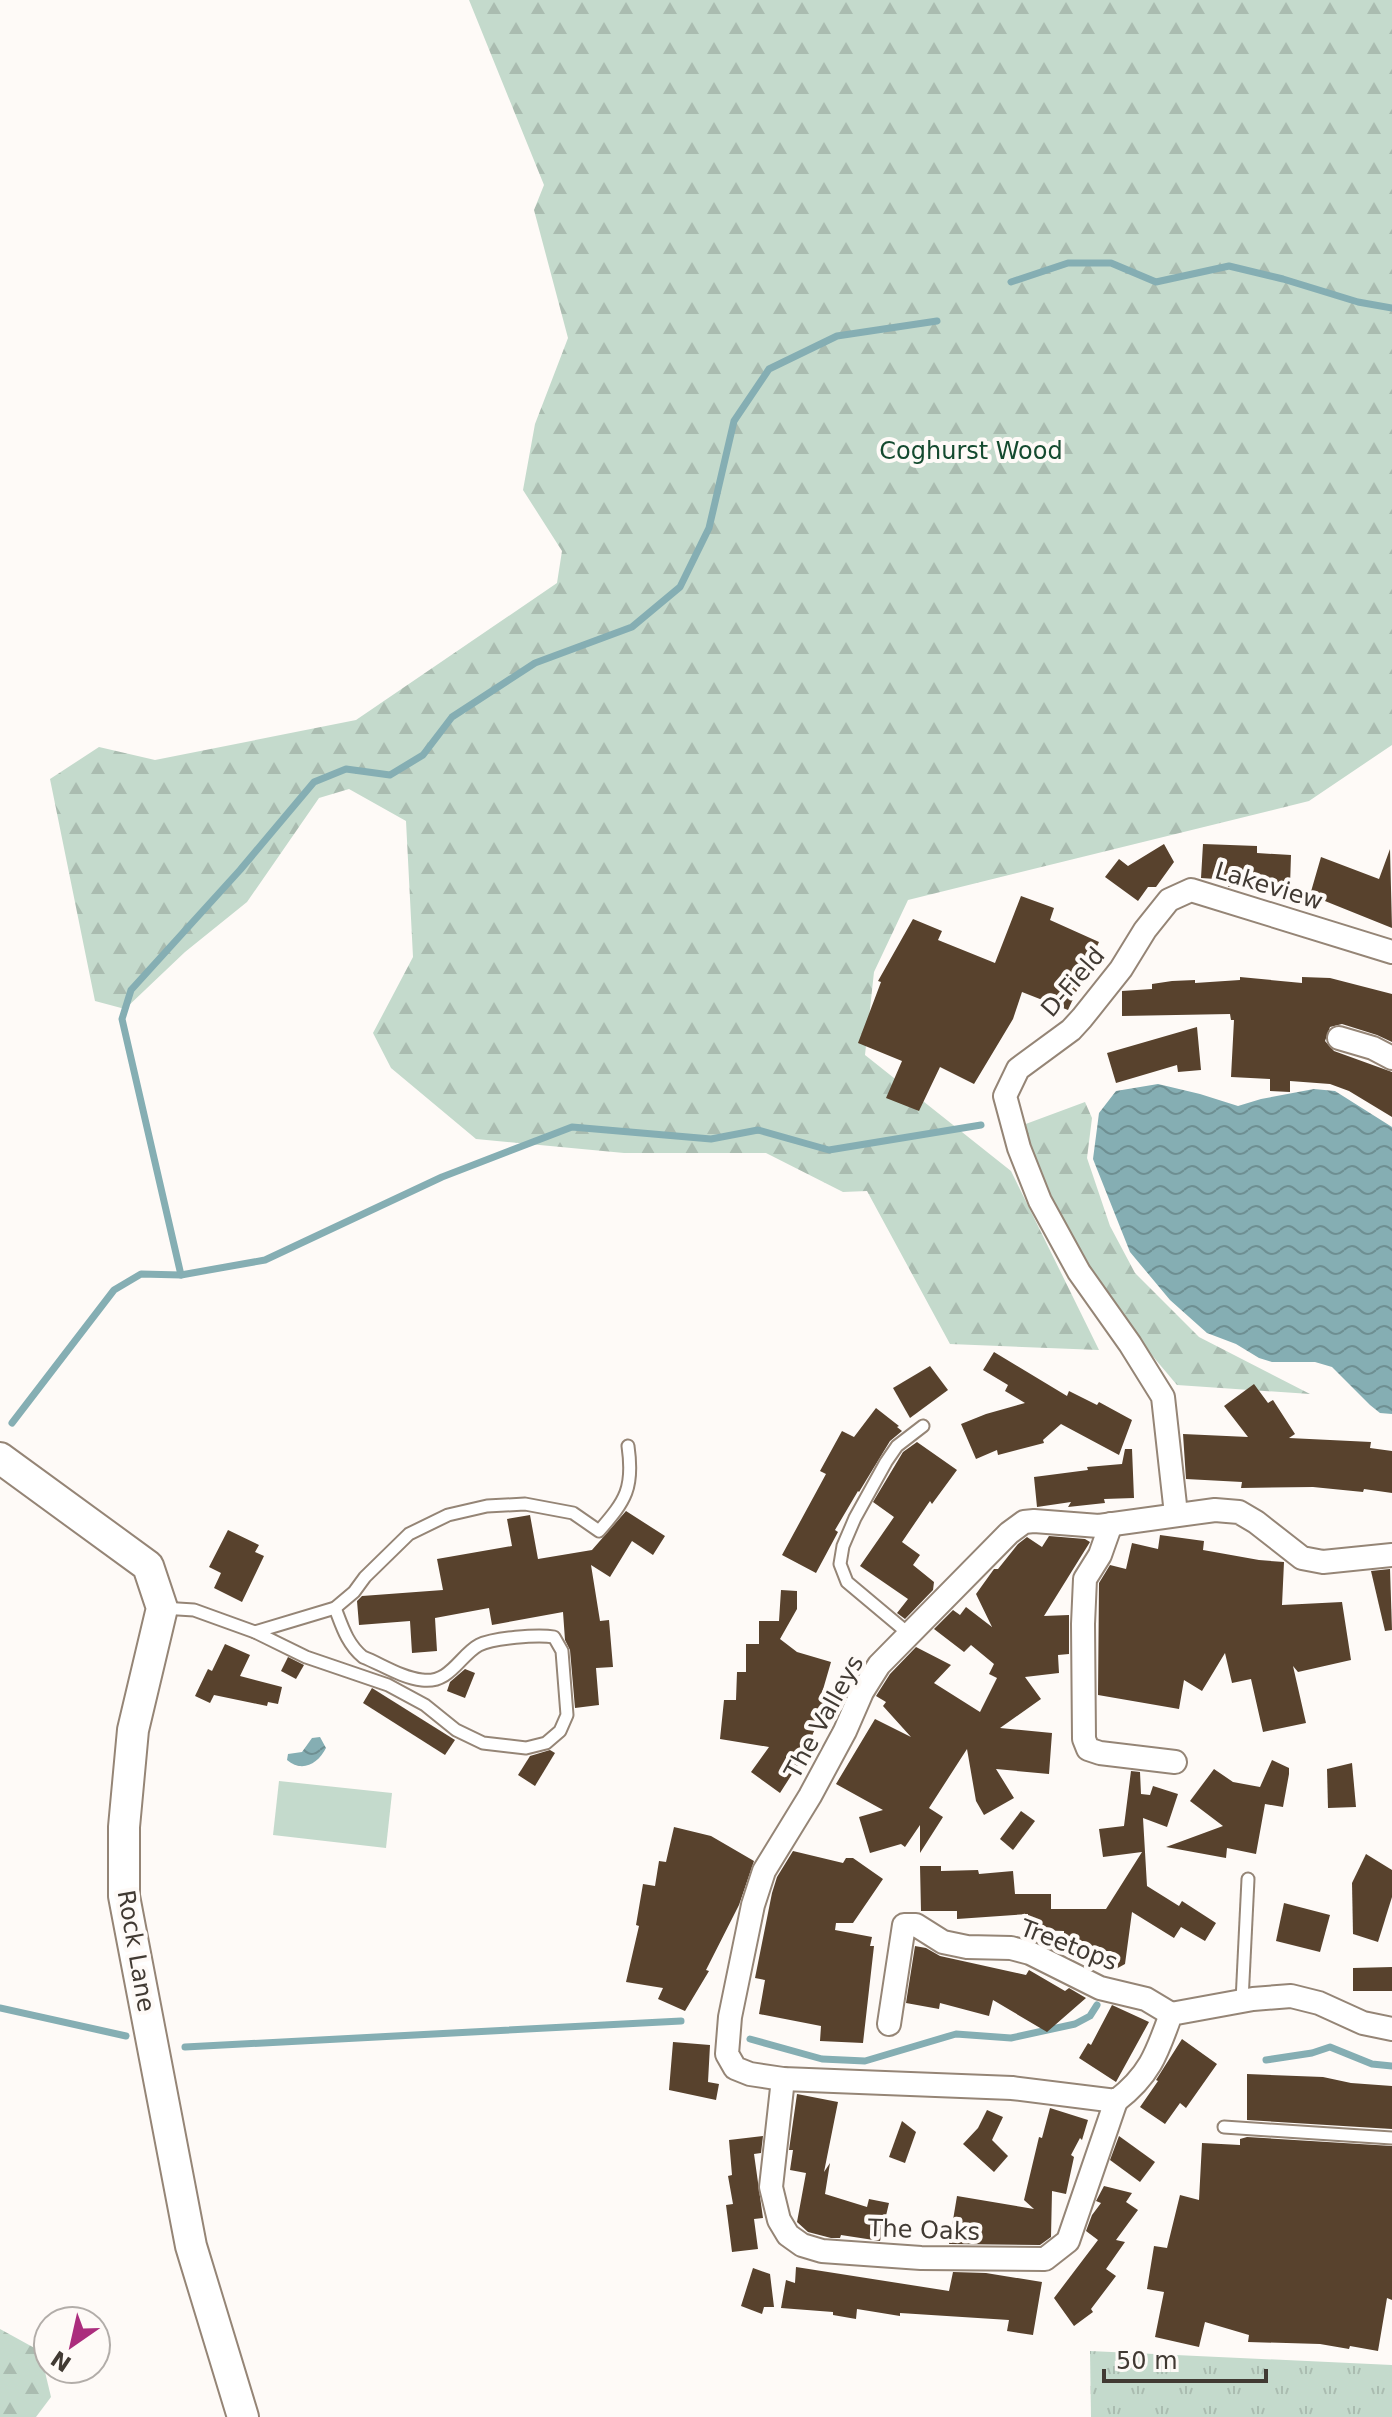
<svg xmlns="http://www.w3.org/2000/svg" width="1392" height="2417" viewBox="0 0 1392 2417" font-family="'DejaVu Sans',sans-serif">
<defs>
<pattern id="grass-tufts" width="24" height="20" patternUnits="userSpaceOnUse" patternTransform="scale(2)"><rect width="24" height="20" fill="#c4dacc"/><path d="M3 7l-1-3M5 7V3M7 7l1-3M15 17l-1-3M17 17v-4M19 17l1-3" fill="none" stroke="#aabcb0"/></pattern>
<pattern id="forest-firs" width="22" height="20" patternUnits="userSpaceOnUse" patternTransform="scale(2)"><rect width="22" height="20" fill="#c4dacc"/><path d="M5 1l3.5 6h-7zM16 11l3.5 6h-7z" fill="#aabcb0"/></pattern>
<pattern id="water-waves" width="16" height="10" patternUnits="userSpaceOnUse" patternTransform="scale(2)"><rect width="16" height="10" fill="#85aeb3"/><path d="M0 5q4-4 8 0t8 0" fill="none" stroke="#6e8f92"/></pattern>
</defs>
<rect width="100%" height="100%" fill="#fefaf7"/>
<polygon fill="url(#grass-tufts)" points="1090,2351 1392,2365 1392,2417 1091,2417"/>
<g fill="url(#forest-firs)">
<polygon points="469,0 1392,0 1392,745 1309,801 908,900 874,972 865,1055 1011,1171 1099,1350 950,1344 867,1191 843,1192 766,1153 624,1153 476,1139 391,1068 373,1033 413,957 406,821 349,789 319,798 247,902 185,952 125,1009 95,1001 50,779 99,747 155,760 356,720 557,583 562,551 523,490 535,424 568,338 534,210 544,185"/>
<polygon points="1085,1102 1092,1118 1087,1158 1110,1226 1135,1273 1199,1337 1310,1394 1177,1385 1064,1251 1023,1125"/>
<polygon points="0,2329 40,2351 51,2397 36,2417 0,2417"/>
</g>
<polygon fill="#c4dacc" points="279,1781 392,1793 386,1848 273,1835"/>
<g fill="url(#water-waves)">
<polygon points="1158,1084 1200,1094 1238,1106 1261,1099 1314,1089 1335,1091 1392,1127 1392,1414 1380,1413 1370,1405 1332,1367 1315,1362 1272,1362 1259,1358 1236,1344 1207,1333 1170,1300 1130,1252 1093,1159 1099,1113 1116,1091"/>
<path d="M 320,1737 L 326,1748 C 318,1764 302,1773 287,1760 L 288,1754 L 302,1752 L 312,1738 Z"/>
</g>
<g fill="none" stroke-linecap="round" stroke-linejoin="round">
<g stroke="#85aeb3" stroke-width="7">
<polyline points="1011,282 1068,263 1111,263 1156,282 1229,266 1283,279 1358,302 1392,308"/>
<polyline points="181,1275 122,1019 131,990 240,870 314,782 346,769 390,775 423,755 452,717 535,663 632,627 680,587 709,528 734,421 769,369 837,336 937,321"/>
<polyline points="12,1423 114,1290 141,1274 181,1275 265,1260 442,1177 572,1127 711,1139 758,1130 829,1150 981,1125"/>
<polyline points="0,2008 126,2036"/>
<polyline points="750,2039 822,2059 865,2061 956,2034 1011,2038 1075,2024 1090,2016 1097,2005"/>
<polyline points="185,2047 681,2021"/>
<polyline points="1266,2060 1312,2053 1330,2047 1372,2064 1392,2066"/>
</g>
</g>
<g fill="#58422d">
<polygon points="1164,844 1174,862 1156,887 1148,887 1138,901 1105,877 1119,859 1128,866"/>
<polygon points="1203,844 1257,846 1257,853 1291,855 1290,886 1228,887 1230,880 1201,878"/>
<polygon points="1390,849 1392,928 1310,895 1321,857 1379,879"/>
<polygon points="1021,896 1054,908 1050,920 1099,942 1068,1010 1022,992 1013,1019 974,1084 940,1067 919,1111 886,1098 902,1061 858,1043 881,982 878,981 913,919 942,931 938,940 995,963"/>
<polygon points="1240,977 1302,983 1302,977 1330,978 1392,994 1392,1042 1377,1035 1342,1024 1330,1027 1325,1041 1334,1051 1392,1072 1392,1117 1349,1091 1330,1084 1290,1081 1290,1092 1270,1091 1270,1079 1231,1077 1234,1020 1231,1020 1230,1014 1122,1016 1122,991 1152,989 1152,984 1172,981 1195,980 1195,983 1240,980"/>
<polygon points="1197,1027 1201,1070 1178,1072 1177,1065 1116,1083 1107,1053"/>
<polygon points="994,1352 1067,1396 1069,1391 1097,1405 1099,1402 1132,1420 1119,1455 1061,1424 1043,1440 1044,1443 998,1455 997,1450 976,1459 961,1424 986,1414 1025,1403 1005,1391 1008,1385 983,1370"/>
<polygon points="930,1366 948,1390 910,1418 893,1388"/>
<polygon points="1254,1384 1268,1403 1273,1400 1295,1434 1289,1438 1371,1442 1370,1448 1392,1451 1392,1493 1364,1489 1363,1492 1313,1487 1241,1488 1242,1482 1186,1479 1183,1434 1248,1437 1224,1406"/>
<polygon points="876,1408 899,1426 897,1427 902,1431 890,1441 859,1492 858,1491 835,1530 838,1532 816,1573 782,1555 826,1474 820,1471 842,1431 854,1437"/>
<polygon points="917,1442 957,1470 932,1504 930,1501 902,1542 920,1555 913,1565 934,1582 933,1590 905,1619 897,1613 908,1599 860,1566 894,1517 873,1502 903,1452"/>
<polygon points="1125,1449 1132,1449 1134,1498 1104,1499 1105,1503 1068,1507 1071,1502 1037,1507 1034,1477 1088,1470 1087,1467 1122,1464"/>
<polygon points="626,1511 665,1536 653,1555 632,1541 610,1577 591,1565 600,1621 609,1620 613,1667 596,1668 599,1705 575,1708 570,1650 565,1640 563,1612 492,1625 489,1608 435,1618 437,1651 412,1653 410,1621 359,1625 357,1601 362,1596 443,1590 437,1559 512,1546 507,1519 530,1515 538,1559 592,1550"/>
<polygon points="228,1530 259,1545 255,1552 264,1556 242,1602 214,1588 221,1573 209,1567"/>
<polygon points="1160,1535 1204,1541 1203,1550 1259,1560 1284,1562 1282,1605 1342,1602 1351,1660 1298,1672 1293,1666 1306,1723 1263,1732 1251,1679 1232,1683 1225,1653 1202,1691 1184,1680 1179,1709 1098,1695 1099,1583 1110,1565 1126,1569 1132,1543 1158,1549"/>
<polygon points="1049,1536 1085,1539 1090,1542 1044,1616 1069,1615 1069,1654 1058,1655 1059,1673 1025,1677 1041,1699 1000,1728 1052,1733 1049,1774 996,1769 1014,1798 984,1815 976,1801 967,1749 929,1808 943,1817 920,1853 920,1825 905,1847 901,1844 870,1853 859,1817 883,1810 836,1784 875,1719 911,1737 883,1706 886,1702 876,1696 890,1674 916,1647 951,1665 934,1683 980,1712 997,1678 989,1674 994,1664 971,1645 964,1652 934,1629 953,1610 960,1615 966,1607 992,1627 976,1594 994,1569 998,1569 1018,1544 1027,1537 1042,1547"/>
<polygon points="1390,1569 1392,1630 1385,1631 1371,1571"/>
<polygon points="781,1590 797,1591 797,1609 780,1639 797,1652 831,1662 822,1693 829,1696 803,1757 780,1793 751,1772 769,1747 720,1739 724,1700 736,1700 737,1672 746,1672 746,1644 759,1644 759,1621 779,1621"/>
<polygon points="225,1644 250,1655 240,1676 282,1687 278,1704 268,1702 267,1706 214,1695 210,1703 195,1696 208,1669 212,1671"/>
<polygon points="288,1657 304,1665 296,1679 281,1671"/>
<polygon points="465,1669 475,1673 465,1698 447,1691 450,1682"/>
<polygon points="372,1688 455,1740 445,1755 363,1703"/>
<polygon points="550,1750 555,1753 535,1786 518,1775 530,1756"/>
<polygon points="1272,1760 1289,1768 1289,1774 1283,1807 1265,1804 1256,1854 1227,1848 1226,1858 1166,1847 1223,1826 1190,1801 1214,1769 1233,1782 1260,1787"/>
<polygon points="1352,1763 1356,1807 1328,1808 1327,1769"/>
<polygon points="1131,1771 1140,1772 1141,1794 1150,1795 1153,1786 1178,1794 1167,1827 1143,1818 1147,1886 1179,1906 1182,1901 1216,1923 1205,1941 1181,1927 1174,1938 1132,1912 1125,1964 1116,1969 1094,1966 1112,1951 1064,1951 1064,1931 1028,1930 1028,1914 957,1919 957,1911 921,1911 920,1866 941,1866 941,1871 978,1870 979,1874 1013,1871 1015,1894 1051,1894 1051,1909 1106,1909 1142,1852 1103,1857 1099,1829 1124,1826"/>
<polygon points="1021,1811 1035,1821 1013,1850 1000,1839"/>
<polygon points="674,1827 711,1836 754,1861 739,1905 706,1970 709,1971 685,2011 658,1999 663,1988 626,1982 639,1926 636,1925 643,1884 655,1886 659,1861 666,1862"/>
<polygon points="793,1851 843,1863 846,1858 853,1858 883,1879 853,1923 836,1923 835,1930 872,1937 870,1946 874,1946 863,2043 820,2041 821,2026 759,2014 765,1980 755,1978 772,1893 777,1877"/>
<polygon points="1366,1854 1392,1870 1392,1897 1378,1942 1353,1934 1352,1883"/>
<polygon points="1284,1903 1330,1915 1320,1952 1276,1941"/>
<polygon points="915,1946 926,1948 940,1956 1026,1975 1029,1970 1065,1991 1069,1988 1086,1998 1047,2032 993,2000 989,2016 940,2003 939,2009 906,2003"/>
<polygon points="1392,1967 1392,1991 1353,1991 1353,1968"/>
<polygon points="1112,2005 1149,2022 1116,2082 1079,2058 1088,2043 1091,2045"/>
<polygon points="1182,2039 1217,2064 1186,2108 1180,2103 1165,2124 1140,2107 1158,2081 1156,2080"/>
<polygon points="673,2042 710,2045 708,2082 719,2084 716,2100 669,2090"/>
<polygon points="1247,2074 1323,2077 1351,2083 1392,2086 1392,2129 1247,2120"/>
<polygon points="797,2094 838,2102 824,2172 830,2163 825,2194 867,2207 869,2199 889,2203 880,2241 841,2235 840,2238 831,2238 808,2232 797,2222 806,2173 790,2170 793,2150 789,2150"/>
<polygon points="1050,2108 1088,2120 1082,2140 1080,2138 1071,2155 1074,2157 1066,2194 1052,2191 1051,2237 1040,2245 949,2244 957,2196 1034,2209 1024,2200 1039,2137 1042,2138"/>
<polygon points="987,2110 1003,2117 992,2140 1008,2156 994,2172 963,2144 978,2128"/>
<polygon points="902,2121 916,2132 905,2163 889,2157"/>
<polygon points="763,2136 761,2153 754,2154 763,2218 754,2219 758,2249 732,2252 726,2205 733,2204 728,2176 732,2175 729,2140"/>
<polygon points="1119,2136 1155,2162 1140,2182 1110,2160"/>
<polygon points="1247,2137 1392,2146 1392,2300 1387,2298 1378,2351 1350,2346 1349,2349 1320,2344 1248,2342 1249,2335 1205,2322 1199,2347 1155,2337 1164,2292 1147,2289 1154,2246 1167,2248 1180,2195 1199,2200 1202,2143 1240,2145 1240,2139"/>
<polygon points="1104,2186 1132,2193 1126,2202 1138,2210 1116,2240 1125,2242 1106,2269 1116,2276 1091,2309 1093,2312 1074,2326 1054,2298 1098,2240 1086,2231 1092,2215 1101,2203 1096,2201"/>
<polygon points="796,2267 949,2291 953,2272 986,2273 1042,2282 1033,2335 1007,2331 1009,2320 900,2313 900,2316 857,2309 856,2319 833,2315 833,2312 781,2308 786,2280 795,2283"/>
<polygon points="753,2268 770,2274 774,2307 764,2307 762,2314 741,2306"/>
</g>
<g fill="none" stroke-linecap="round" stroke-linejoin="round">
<g stroke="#958576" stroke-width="15">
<g id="lane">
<path d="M 162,1608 L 194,1610 L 255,1632 L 335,1608 L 354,1592 L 365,1577 L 409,1534 L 448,1515 L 487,1506 L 525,1504 L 573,1513 L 599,1531 C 626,1500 634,1488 628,1446"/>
<path d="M 255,1632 L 306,1657 L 388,1685 L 425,1705 L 456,1730 L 483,1743 L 526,1748 L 546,1743 L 560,1731 L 567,1715 L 562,1651 L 554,1637 C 538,1634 493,1638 479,1645 C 460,1655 450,1684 422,1680 C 402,1678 381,1664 363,1657 C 347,1644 342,1626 335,1608"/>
<polyline points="909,1634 847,1582 840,1564 843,1546 855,1518 886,1462 897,1446 923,1426"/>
<polyline points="1242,2001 1248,1879"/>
<polyline points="1224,2127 1392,2138"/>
</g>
</g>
<g stroke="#958576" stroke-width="26">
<g id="street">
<polyline points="1339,1038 1373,1048 1392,1058"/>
<polyline points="1176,1514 1163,1397 1130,1344 1079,1272 1040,1201 1019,1148 1005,1096 1018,1069 1071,1030 1082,1018 1121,969 1145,930 1169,900 1191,890 1392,952"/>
<polyline points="1111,1524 1100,1555 1085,1579 1083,1624 1084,1739 1088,1749 1100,1753 1175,1762"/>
<path d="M 1392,1555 L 1323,1562 L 1302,1558 L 1256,1522 L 1239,1512 L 1215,1510 L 1099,1526 L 1034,1521 L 1024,1522 L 1009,1533 L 879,1665 L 862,1692 L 845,1731 L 810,1796 L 764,1871 L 753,1905 L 730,2017 L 727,2054 L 735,2068 L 750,2074 L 783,2079 L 1012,2088 L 1116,2101 C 1150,2075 1157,2053 1171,2014 L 1253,1999 L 1291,1996 L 1319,2003 L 1363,2023 L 1392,2029"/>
<polyline points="889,2024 904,1925 916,1925 943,1942 967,1947 1011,1948 1030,1953 1100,1988 1146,1999 1171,2014"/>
<polyline points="783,2079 771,2187 779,2220 788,2235 802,2245 822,2251 921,2258 1045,2259 1068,2241 1116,2101"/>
</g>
</g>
<g stroke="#958576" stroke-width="34">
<polyline id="secondary" points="0,1458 148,1566 162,1608 133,1730 124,1827 124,1896 191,2246 243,2417"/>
</g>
<use href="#lane" stroke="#fff" stroke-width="11"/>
<use href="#street" stroke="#fff" stroke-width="22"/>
<use href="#secondary" stroke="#fff" stroke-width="30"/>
</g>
<g text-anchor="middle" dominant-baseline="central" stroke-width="8" stroke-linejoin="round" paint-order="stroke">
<g font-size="24" fill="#144a2f" stroke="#fefaf7">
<text x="971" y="451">Coghurst Wood</text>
</g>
<g font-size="24" fill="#413a33" stroke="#fefaf7">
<text transform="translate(1269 886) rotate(17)">Lakeview</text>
<text transform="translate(1073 982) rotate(-49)">D-Field</text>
<text transform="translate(824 1717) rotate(-61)">The Valleys</text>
<text transform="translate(1069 1945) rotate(21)">Treetops</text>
<text transform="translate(136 1951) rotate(80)">Rock Lane</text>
<text transform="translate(924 2230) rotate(2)">The Oaks</text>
</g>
</g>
<g transform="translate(72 2345) rotate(214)"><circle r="38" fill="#fefaf7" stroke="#b2ada9" stroke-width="2"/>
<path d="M0-6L14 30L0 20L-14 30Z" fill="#ab2d7d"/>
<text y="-12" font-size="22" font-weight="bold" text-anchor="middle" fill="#413a33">N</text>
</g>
<path d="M1104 2369v12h162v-12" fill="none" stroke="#413a33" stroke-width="4"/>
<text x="1116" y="2369" font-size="24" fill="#413a33" stroke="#fefaf7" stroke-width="6" paint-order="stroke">50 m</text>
</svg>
